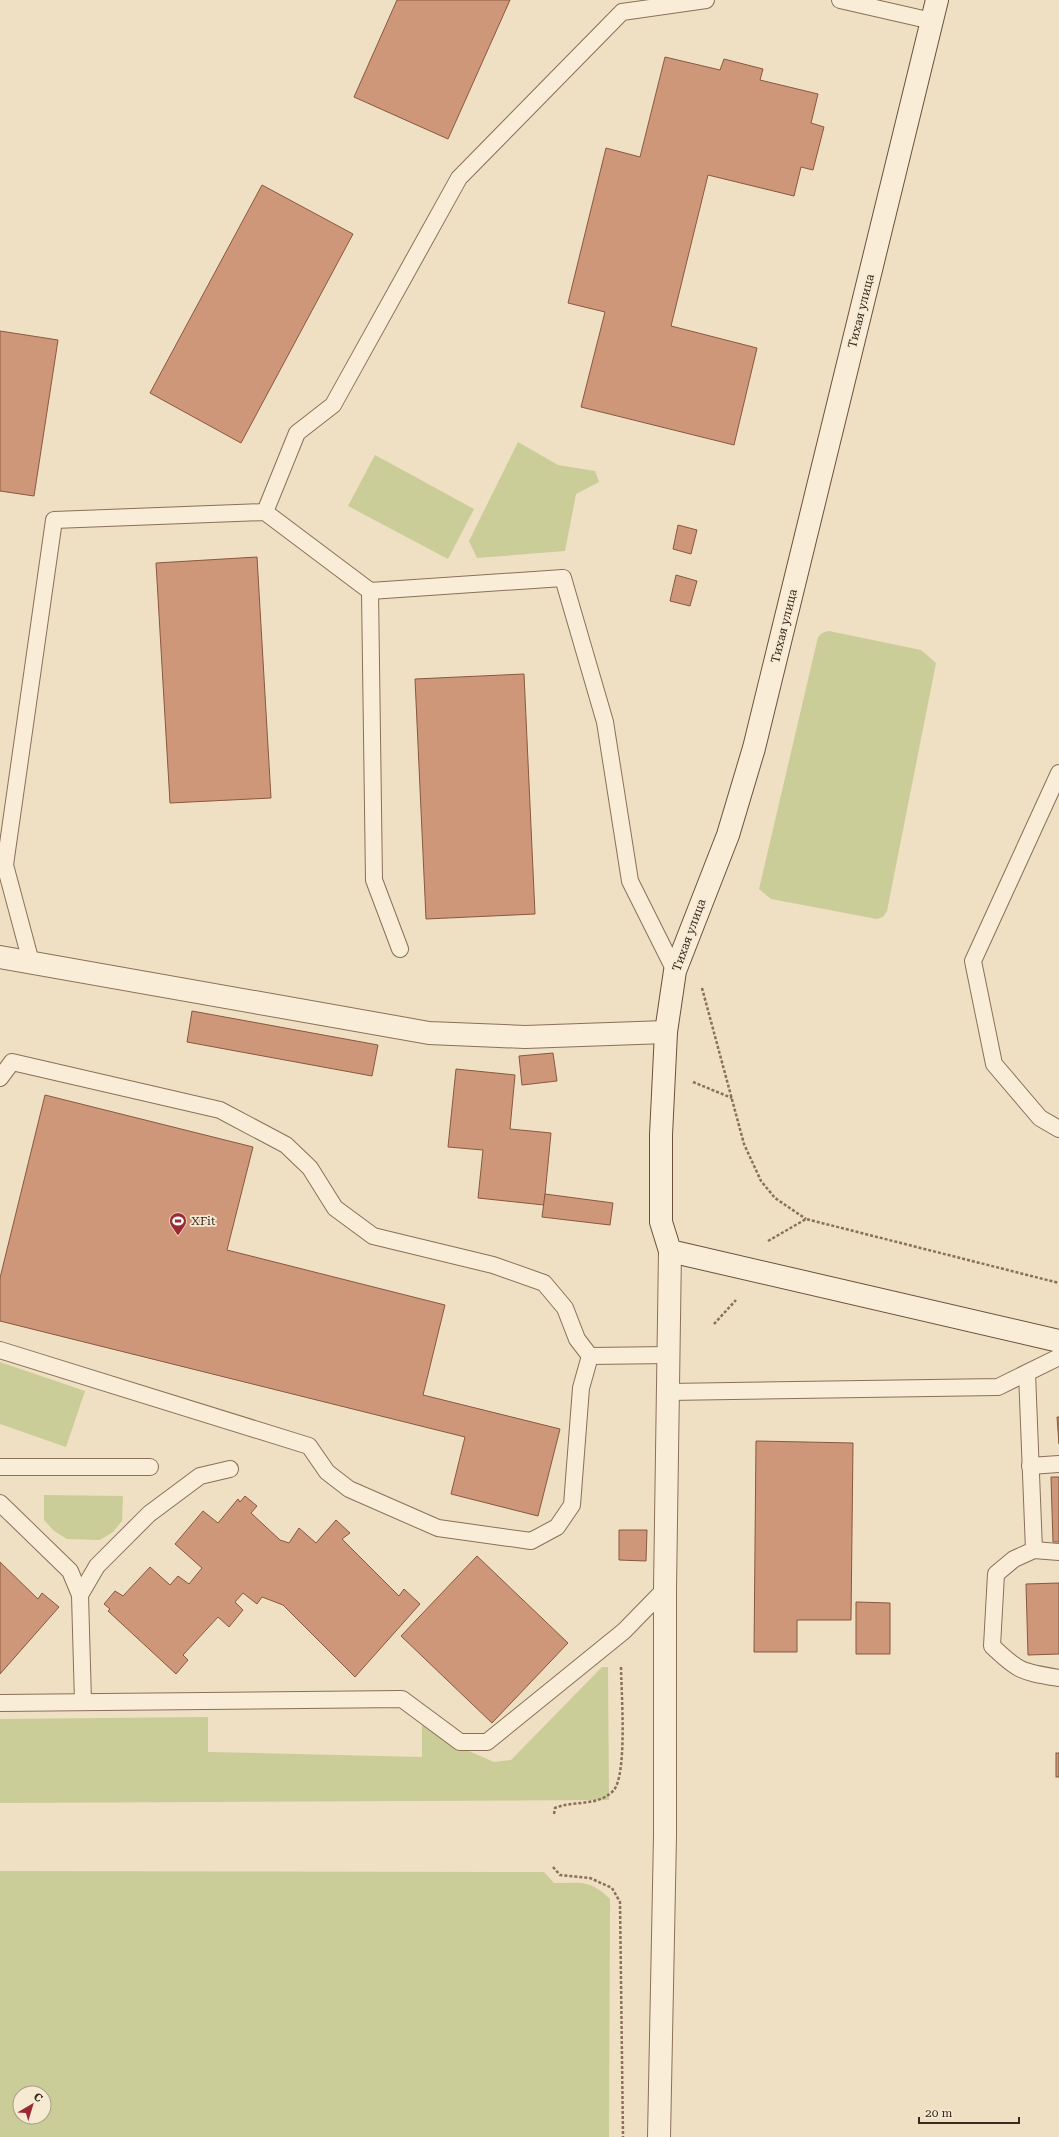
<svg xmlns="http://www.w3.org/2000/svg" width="1059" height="2137" viewBox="0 0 1059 2137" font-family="'Roboto Serif',serif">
<rect width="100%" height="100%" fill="#efdfc3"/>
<g fill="#cacd97" fill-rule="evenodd">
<polygon points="518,442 558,465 595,471 599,482 576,494 565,551 477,558 469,541"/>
<polygon points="375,455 474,509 448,559 348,506"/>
<polygon points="829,631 921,650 936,663 887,911 883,917 877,919 771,899 759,889 818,637 822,633"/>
<polygon points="0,1362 85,1391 66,1447 0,1424"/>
<polygon points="44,1495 123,1496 122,1521 113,1532 100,1540 67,1539 54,1531 44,1520"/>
<polygon points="602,1667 608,1667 609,1800 0,1803 0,1719 208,1717 208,1752 422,1757 422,1725 429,1725 462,1748 494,1762 511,1760"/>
<path d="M 0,1871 L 544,1872 L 554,1883 C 581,1883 590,1879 610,1899 L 609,2137 L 0,2137 ZM 20,2093 L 44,2093 L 44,2117 L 20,2117 Z"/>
</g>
<g fill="#ce9779" stroke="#89583f">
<polygon points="397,0 510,0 448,139 354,97"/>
<polygon points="665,57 720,70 724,59 763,69 760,80 818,94 811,123 824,127 813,170 801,167 794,196 708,175 671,326 757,348 734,445 581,407 605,312 568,303 606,148 640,157"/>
<polygon points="262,185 353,234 241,443 150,393"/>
<polygon points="0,331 58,340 34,496 0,491"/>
<polygon points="678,525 697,530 691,554 673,549"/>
<polygon points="257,557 271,798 170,803 156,563"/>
<polygon points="676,575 697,581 690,606 670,601"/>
<polygon points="524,674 535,914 426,919 415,679"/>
<polygon points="192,1011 378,1045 372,1076 187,1042"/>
<polygon points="553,1053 557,1081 522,1085 519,1056"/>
<polygon points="456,1069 515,1075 510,1129 551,1133 544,1205 478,1198 483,1150 448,1147"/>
<polygon points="45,1095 253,1147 227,1250 445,1305 423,1395 560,1429 538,1516 451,1494 465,1437 0,1321 0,1278"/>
<polygon points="545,1194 613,1203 610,1225 542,1217"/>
<polygon points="1057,1417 1059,1417 1059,1444"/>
<polygon points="756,1441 853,1443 851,1620 797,1620 797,1652 754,1652"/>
<polygon points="1051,1477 1059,1477 1059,1542 1053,1542"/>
<polygon points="245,1496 257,1506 251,1513 280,1540 289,1543 299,1528 316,1543 336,1520 350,1533 342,1539 399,1596 404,1589 420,1604 355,1677 283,1605 262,1597 257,1604 243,1593 235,1602 243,1610 229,1627 218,1617 183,1655 188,1660 176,1674 108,1611 110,1609 104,1604 115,1591 123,1596 150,1567 170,1585 178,1576 189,1584 202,1568 175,1544 203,1511 218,1523 238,1499 240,1502"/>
<polygon points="619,1530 647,1530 646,1561 619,1560"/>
<polygon points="477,1556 568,1643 492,1723 401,1636"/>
<polygon points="0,1562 38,1599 42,1593 59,1607 0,1674"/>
<polygon points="1059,1583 1059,1654 1028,1655 1026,1584"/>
<polygon points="856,1602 890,1603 890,1654 856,1654"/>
<rect x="1056" y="1753" width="3" height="24"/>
</g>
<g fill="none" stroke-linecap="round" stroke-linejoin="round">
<g stroke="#8a705a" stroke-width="18">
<g id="lane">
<polyline points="840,0 932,21"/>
<polyline points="265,512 297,433 333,405 459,178 622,12 706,0"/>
<polyline points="370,591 374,880 400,949"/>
<polyline points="1059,773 973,961 994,1064 1040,1118 1059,1129"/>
<polyline points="31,962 5,865 54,520 265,512 370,591 563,578 605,722 630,881 675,971"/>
<polyline points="0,1078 12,1062 220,1110 286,1145 310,1168 335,1208 373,1236 493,1265 544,1283 565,1308 577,1339 590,1356"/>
<polyline points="0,1350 309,1446 327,1472 349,1489 438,1528 531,1541 557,1527 572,1505 581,1388 590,1356"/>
<polyline points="590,1356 669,1355"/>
<path d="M 1027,1373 L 1034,1550 L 1014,1559 L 996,1574 L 992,1646 C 1019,1672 1022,1672 1059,1678"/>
<polyline points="668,1392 998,1387 1059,1357"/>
<polyline points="1030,1466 1059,1464"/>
<polyline points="0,1467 150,1467"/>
<polyline points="0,1503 70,1571 80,1595 83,1702"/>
<polyline points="1034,1550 1059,1552"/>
<polyline points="80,1595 97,1566 149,1514 200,1476 230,1469"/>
<polyline points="0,1703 402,1699 460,1742 487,1742 624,1631 665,1589"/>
</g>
</g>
<g stroke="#8a705a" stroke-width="24">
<g id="street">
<polyline points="0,957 429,1033 525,1037 666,1032"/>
<polyline points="659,2137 665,1836 665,1589 670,1251"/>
</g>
</g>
<g stroke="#6b513d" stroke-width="24">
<polyline id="secondary" points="937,0 754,748 728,835 675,971 666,1032 661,1135 661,1222 670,1251 1059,1341"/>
</g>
<g stroke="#8a705a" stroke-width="2.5" stroke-dasharray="3 2" stroke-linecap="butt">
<polyline points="702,988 744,1144 761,1181 775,1198 806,1219"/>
<polyline points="693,1082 732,1098"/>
<polyline points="768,1241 806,1219 1059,1283"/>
<polyline points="714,1324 736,1300"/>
<path d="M 554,1814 L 555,1808 C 574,1800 597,1807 613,1791 C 628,1776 621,1689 621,1666"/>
<polyline points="553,1867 560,1875 590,1878 612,1888 620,1902 623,2137"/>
</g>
<use href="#lane" stroke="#f9edd7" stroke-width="16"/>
<use href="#street" stroke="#f9edd7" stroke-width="22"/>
<use href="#secondary" stroke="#f9edd7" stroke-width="22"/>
</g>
<defs>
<g id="stadium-pin" transform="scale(0.9)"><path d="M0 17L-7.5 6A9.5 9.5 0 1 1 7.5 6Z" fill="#9a2931" stroke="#f6ead3"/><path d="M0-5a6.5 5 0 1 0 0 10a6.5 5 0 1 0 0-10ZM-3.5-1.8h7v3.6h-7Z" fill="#fff"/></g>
</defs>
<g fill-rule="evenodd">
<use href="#stadium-pin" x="178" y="1221"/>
</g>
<g text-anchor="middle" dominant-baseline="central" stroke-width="3.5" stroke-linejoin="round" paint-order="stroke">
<g font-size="12" fill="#39291e" stroke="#f6ead3">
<text transform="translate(861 311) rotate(-76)">Тихая улица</text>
<text transform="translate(784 626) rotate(-76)">Тихая улица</text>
<text transform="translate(689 935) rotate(-70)">Тихая улица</text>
</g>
<g font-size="12" fill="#39291e" stroke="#f6ead3" text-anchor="start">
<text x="191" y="1221">XFit</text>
</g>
</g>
<g transform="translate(32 2105) rotate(38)"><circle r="19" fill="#f6ead3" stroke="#aa9d8b"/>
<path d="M0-3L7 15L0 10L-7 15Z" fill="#9a2931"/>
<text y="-6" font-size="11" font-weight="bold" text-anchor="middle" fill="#39291e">С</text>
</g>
<path d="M919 2117v6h100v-6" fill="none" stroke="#39291e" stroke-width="2"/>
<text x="925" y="2117" font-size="12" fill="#39291e" stroke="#f6ead3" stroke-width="3" paint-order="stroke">20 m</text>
</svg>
